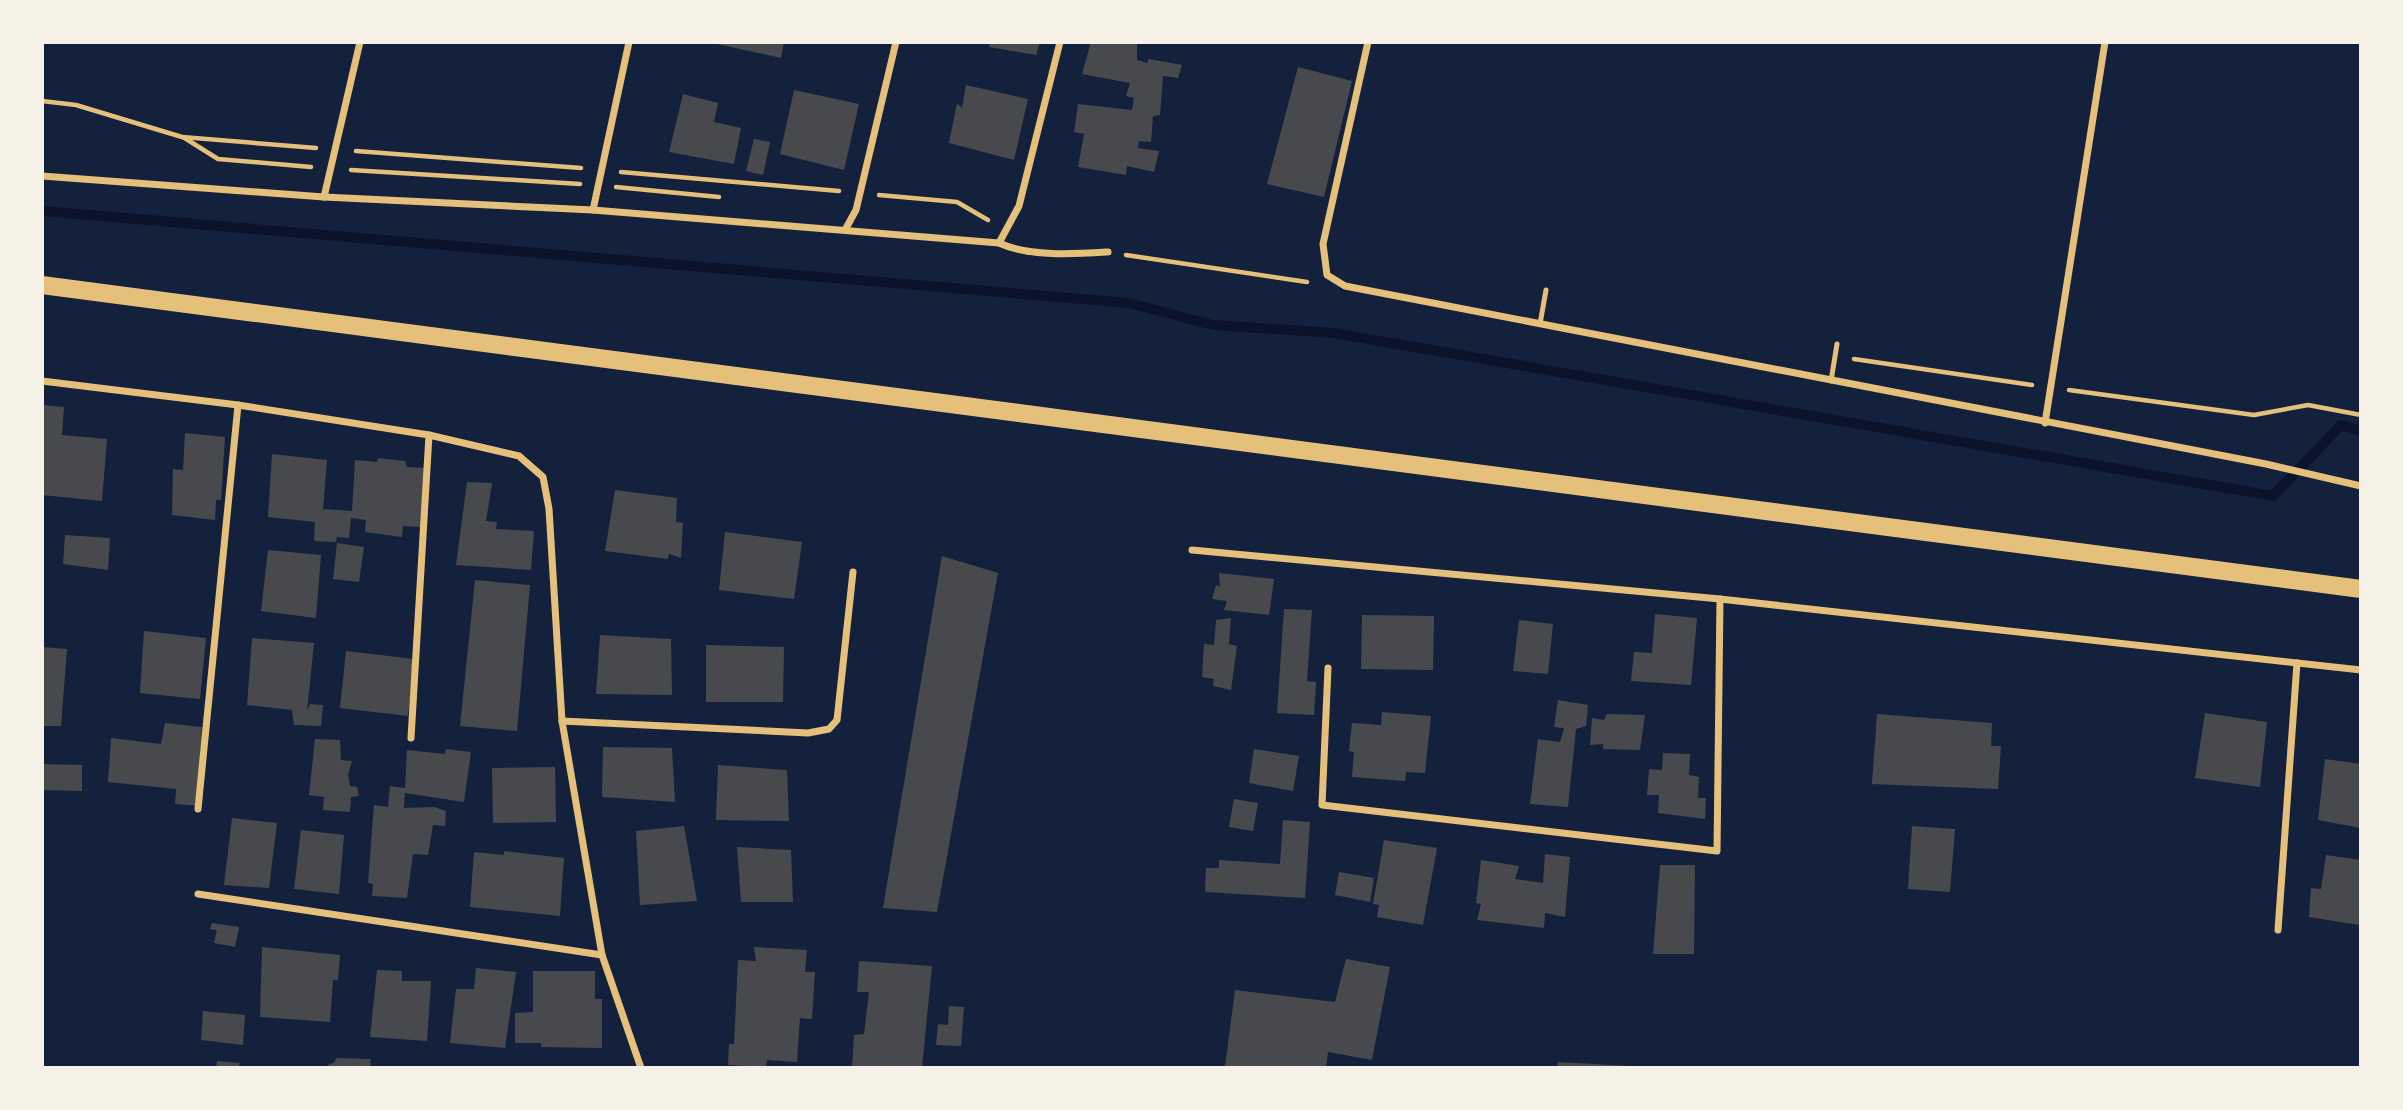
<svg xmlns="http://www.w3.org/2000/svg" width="2403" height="1110" viewBox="0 0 2403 1110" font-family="'Fira Sans',sans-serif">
<rect width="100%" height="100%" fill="#14213d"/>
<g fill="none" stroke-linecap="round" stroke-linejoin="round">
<polyline stroke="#0b132b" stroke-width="10" points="42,211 1129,303 1213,325 1334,333 2273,496 2341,425 2361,431"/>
</g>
<g fill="#48494c">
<polygon points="708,42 784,42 781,58"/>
<polygon points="990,42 1040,42 1036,55 989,47"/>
<polygon points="1091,42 1137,42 1137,60 1147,63 1149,59 1182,65 1178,78 1163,76 1160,115 1153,116 1151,142 1139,141 1138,148 1159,151 1154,172 1127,166 1126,175 1078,167 1084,134 1074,132 1078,104 1132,110 1134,98 1126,96 1130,83 1082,74"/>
<polygon points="1298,67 1352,81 1324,197 1267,184"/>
<polygon points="966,85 1028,99 1014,160 949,143 957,103 962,108"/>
<polygon points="794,90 859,104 844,170 780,154"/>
<polygon points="683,94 718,103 714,122 741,128 734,164 669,152"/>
<polygon points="754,139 770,142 763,175 746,171"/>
<polygon points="42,405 64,407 62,435 107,439 102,501 42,495"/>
<polygon points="185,433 225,437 221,500 216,500 215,520 172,515 173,469 183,470"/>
<polygon points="272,454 327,460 323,509 352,511 355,460 377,462 378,458 405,461 407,467 425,468 421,527 403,526 402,537 365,532 366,520 351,518 349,538 337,537 336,542 314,541 315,522 268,517"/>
<polygon points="467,482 492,483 486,521 497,522 496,529 534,531 531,570 456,565"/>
<polygon points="615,490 677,498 676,522 683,523 681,558 669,554 668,559 605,551"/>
<polygon points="725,532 802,542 794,599 719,590"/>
<polygon points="65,535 110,538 108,570 63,564"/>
<polygon points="337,543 364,547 359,582 333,579"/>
<polygon points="268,550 321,555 316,618 261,611"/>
<polygon points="942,556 998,573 937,912 883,908"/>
<polygon points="1219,573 1274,579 1269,615 1224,610 1227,601 1212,599 1216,585 1220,587"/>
<polygon points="475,580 530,585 517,731 460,726"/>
<polygon points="1284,609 1312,610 1307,681 1316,682 1314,715 1277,713"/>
<polygon points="1655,614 1697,618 1691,685 1631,681 1634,652 1652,653"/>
<polygon points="1362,615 1434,616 1433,670 1361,669"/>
<polygon points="1231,618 1229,644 1237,646 1231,690 1213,686 1214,679 1202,677 1204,644 1214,645 1216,620"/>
<polygon points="1519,620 1553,624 1548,674 1513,671"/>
<polygon points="144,631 206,638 200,699 140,693"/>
<polygon points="600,635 671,639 672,695 596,694"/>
<polygon points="252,638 314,643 307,711 310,704 323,705 321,726 294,725 292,710 247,705"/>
<polygon points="706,645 784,647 783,702 706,702"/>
<polygon points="42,647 67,649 61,726 42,726"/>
<polygon points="346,651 414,659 408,716 340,708"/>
<polygon points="1558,700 1588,705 1586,726 1576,729 1568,807 1530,804 1538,739 1560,742 1564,728 1554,727"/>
<polygon points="1382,712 1431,716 1425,773 1406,772 1405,781 1352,777 1354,752 1349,751 1352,723 1381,725"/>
<polygon points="2205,713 2267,722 2260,787 2195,778"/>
<polygon points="1607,714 1645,715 1640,750 1603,749 1603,744 1590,745 1592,718 1604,720"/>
<polygon points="1877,714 1992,723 1991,746 2001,746 1998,789 1872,784"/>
<polygon points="165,723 202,727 198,791 203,789 202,806 175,804 176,789 108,782 111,738 161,744"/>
<polygon points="315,739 340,740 341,760 352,761 348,775 350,786 357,787 359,796 351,797 350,812 323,810 324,797 309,795"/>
<polygon points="603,747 672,748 675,802 602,797"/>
<polygon points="446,749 471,752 464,802 405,793 404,808 434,807 446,811 445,826 433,825 428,855 413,854 407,898 372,896 373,884 368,883 374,805 388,807 390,786 405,788 407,750 445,754"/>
<polygon points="1254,749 1299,756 1293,791 1249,783"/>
<polygon points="1663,753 1690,754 1689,775 1699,777 1698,798 1706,798 1705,819 1658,813 1659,795 1647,795 1649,769 1662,770"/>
<polygon points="2325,759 2361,764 2361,828 2318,820"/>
<polygon points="42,764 82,765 82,791 42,790"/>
<polygon points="718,765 787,770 789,821 716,820"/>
<polygon points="555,767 556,822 493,823 492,768"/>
<polygon points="1234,799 1258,803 1253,831 1229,827"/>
<polygon points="232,818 277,823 269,888 224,885"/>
<polygon points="1283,820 1310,822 1305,898 1205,892 1206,868 1219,868 1219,860 1280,864"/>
<polygon points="684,826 697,901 640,905 636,831"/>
<polygon points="1912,826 1955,829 1950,892 1908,889"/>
<polygon points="301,830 344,835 339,894 294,889"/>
<polygon points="1384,840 1437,848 1423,925 1377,917 1379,905 1373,904"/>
<polygon points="737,847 791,850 793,902 741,902"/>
<polygon points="504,851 564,858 560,916 470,907 474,852 504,855"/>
<polygon points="1545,854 1570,857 1565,917 1545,913 1544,928 1477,920 1481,904 1476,903 1481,860 1519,866 1515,879 1543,883"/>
<polygon points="2326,855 2361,860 2359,925 2309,917 2311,888 2321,889"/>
<polygon points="1660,865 1695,865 1694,954 1653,954"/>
<polygon points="1339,872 1374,878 1370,902 1335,895"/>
<polygon points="212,923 239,927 235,947 214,943 217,930 210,929"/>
<polygon points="262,947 340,955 338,980 333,980 330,1022 260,1017"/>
<polygon points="754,947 807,950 805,972 815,972 812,1019 800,1018 797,1062 767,1060 766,1067 728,1065 729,1044 734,1044 738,960 756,961"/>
<polygon points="1346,959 1390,967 1372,1060 1328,1052 1326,1068 1225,1066 1235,990 1335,1002"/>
<polygon points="859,961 932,966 922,1068 852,1068 854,1035 864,1034 869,992 857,992"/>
<polygon points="476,968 516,972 505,1048 450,1043 456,989 474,989"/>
<polygon points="377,970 402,971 402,981 431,981 427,1041 370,1037"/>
<polygon points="533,971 595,971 595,999 602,999 602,1048 541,1047 541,1043 515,1043 515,1013 533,1012"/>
<polygon points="949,1006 964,1007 961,1046 936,1045 938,1024 948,1025"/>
<polygon points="203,1011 245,1015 243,1045 201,1040"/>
<polygon points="336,1058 371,1059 370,1068 328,1068 328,1065 335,1062"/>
<polygon points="217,1061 240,1063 238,1068 216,1068"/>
<polygon points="1558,1062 1630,1066 1630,1068 1557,1068"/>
</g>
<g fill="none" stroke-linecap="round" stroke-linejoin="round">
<g stroke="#e5c07b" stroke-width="4.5">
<polyline points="42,101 76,105 182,137 316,148"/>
<polyline points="183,137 218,159 311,167"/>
<polyline points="356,151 581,168"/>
<polyline points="351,170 580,184"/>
<polyline points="621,172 839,191"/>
<polyline points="616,187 719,197"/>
<polyline points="879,195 957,202 988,220"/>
<polyline points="1126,255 1307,282"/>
<polyline points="1854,359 2032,385"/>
<polyline points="2069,390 2254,415 2308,405 2361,415"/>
</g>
<g stroke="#e5c07b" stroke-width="5">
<polyline points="1540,324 1546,290"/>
<polyline points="1831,381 1837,344"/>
</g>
<g stroke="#e5c07b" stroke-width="7">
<polyline points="1368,42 1323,244 1327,275 1345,286 2266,464 2361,486"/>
<path d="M 42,176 L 324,197 L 593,210 L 999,243 C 1029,257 1075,254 1108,252"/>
<polyline points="324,197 360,42"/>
<polyline points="593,210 629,42"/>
<polyline points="845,230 856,210 896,42"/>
<polyline points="999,243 1019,206 1060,42"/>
<polyline points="42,381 238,405 429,435 519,456 543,477 549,509 562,721 602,955 641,1068"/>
<polyline points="2045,423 2105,42"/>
<polyline points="1192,550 1720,599 2361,670"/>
<polyline points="1328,668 1322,805 1717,851 1720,599"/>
<polyline points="562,721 808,733 829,729 837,720 853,572"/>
<polyline points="411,738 429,435"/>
<polyline points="198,809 238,405"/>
<polyline points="198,894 602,955"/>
<polyline points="2278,930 2297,663"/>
</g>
<polyline stroke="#e5c07b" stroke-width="18" points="42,285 2361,589"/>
</g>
<rect width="2403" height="1110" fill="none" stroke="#f6f1e7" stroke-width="88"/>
</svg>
